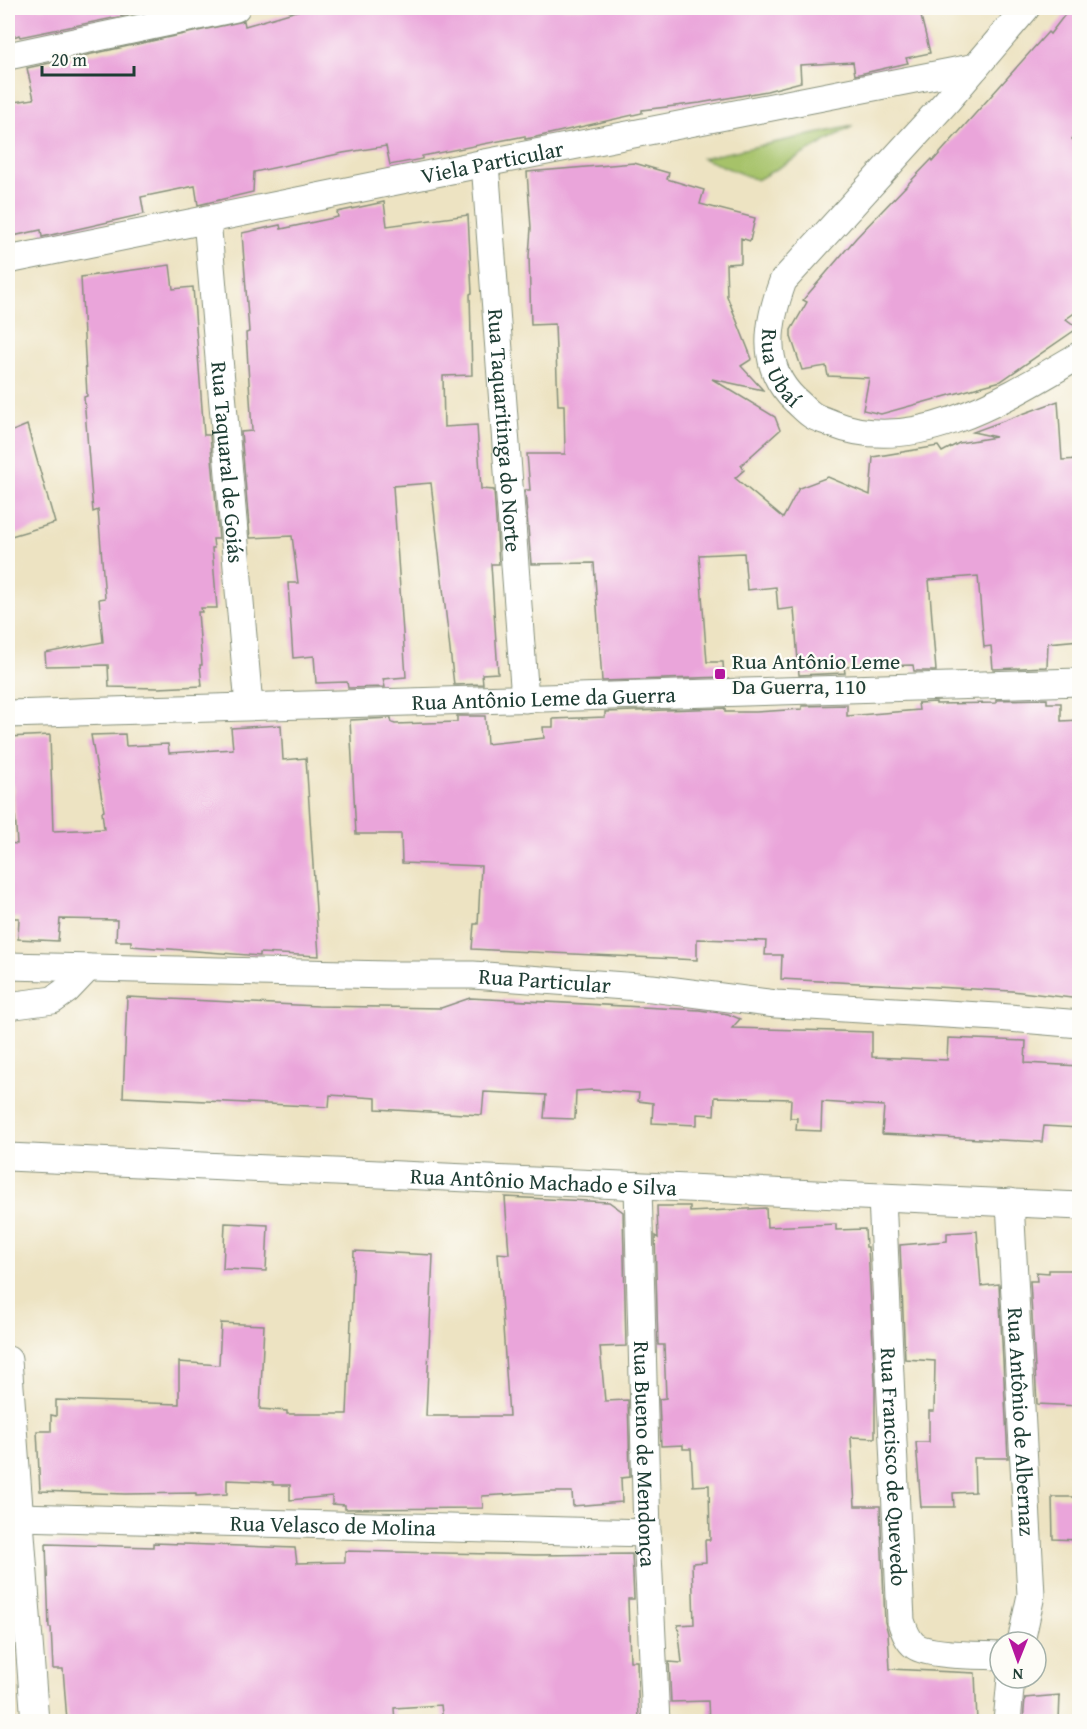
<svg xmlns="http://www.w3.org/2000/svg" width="1087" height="1729" viewBox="0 0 1087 1729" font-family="'Gentium Book Plus',serif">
<rect width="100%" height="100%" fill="#fdfcf7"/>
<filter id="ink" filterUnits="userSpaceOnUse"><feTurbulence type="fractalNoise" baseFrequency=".0167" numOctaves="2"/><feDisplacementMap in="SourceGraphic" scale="12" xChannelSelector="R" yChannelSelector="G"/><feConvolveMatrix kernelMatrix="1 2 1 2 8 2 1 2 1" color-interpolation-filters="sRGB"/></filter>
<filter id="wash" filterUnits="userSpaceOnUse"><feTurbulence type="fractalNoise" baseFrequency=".008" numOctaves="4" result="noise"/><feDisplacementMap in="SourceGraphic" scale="24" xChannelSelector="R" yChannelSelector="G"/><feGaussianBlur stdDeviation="1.35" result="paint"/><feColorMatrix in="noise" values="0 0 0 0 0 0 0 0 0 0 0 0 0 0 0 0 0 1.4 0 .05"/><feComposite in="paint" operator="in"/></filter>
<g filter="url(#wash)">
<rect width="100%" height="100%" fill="#ede3c2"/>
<polygon fill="#a6c269" stroke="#62804e" stroke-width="1.5" points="853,126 757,180 702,158"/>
<g id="blocks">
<g fill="#eaa5da">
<polygon points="8,8 127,8 128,15 20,37 19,35 14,37"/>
<polygon points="307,8 919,8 930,53 906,58 908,63 855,75 853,62 800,65 801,82 767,91 700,103 642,110 642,113 536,137 525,139 525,136 422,156 422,159 390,165 386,146 343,153 254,172 253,192 198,205 195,186 141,197 144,214 42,237 41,230 8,237 8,103 34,99 27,68 244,21 245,26"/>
<polygon points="1070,8 1080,8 1080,129 1072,139 1080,147 1080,309 1066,319 1078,328 1001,381 881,414 863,410 869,378 828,376 826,366 802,370 791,337 791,330 807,302 803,300 856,238 932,159 933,161 1048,32 1050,34"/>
<polygon points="634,163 669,173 667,179 704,190 700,204 755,218 750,241 741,238 741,263 726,264 727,296 752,359 741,366 763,390 712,379 775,417 780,430 741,465 744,470 735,478 783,518 799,488 828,477 870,495 873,457 938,446 942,452 959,443 996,437 973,432 1058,401 1062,460 1080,459 1080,640 1048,643 1047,667 993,669 991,646 984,647 978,576 929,580 936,671 914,671 913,665 844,667 845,673 799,675 794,608 778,610 776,587 747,590 744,553 699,555 707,662 723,662 724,677 602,681 594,563 531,564 525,490 530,490 527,454 565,454 564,405 558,405 555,324 531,325 529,256 531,228 527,172"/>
<polygon points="384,202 387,226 468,215 472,293 470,294 472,375 443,376 444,427 477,425 481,489 494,490 499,564 491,564 498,673 482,674 483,684 454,685 431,483 393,486 406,677 383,679 385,687 348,688 347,682 316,683 314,656 293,658 288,583 298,583 292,536 250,538 241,432 252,431 246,333 249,332 242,233 280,225 281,229 338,217 337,212"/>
<polygon points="170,265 173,289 193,287 204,435 210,435 219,539 213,539 214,548 212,548 217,608 201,608 202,612 198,612 202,665 200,665 202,686 158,688 109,687 108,665 46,666 45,653 103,642 99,599 105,598 98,510 93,512 84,397 87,396 81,277"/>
<polygon points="27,425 55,523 8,537 8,433"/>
<polygon points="1047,699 1047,703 1061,703 1061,721 1080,720 1080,999 1012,991 781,979 782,955 765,955 766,941 697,939 697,960 472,949 474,924 478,924 481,866 402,863 401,834 356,834 350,720 391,718 392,723 395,724 457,722 457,716 485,716 487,744 544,738 543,727 553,727 553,719 605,717 605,712 725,708 725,712 756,712 802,709 802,706 847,705 847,716 919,710 918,703 936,702 936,704 996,703 996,700"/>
<polygon points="281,725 283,760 306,758 319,956 260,953 260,956 131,946 131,941 116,941 117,920 60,919 58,941 18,939 19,918 8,918 8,843 17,844 13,783 8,784 8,737 50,735 53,831 104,829 102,812 104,811 91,735 125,734 126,746 168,744 169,753 233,749 231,728"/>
<polygon points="127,997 318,1006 441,1008 470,998 699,1010 728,1014 740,1019 732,1028 872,1032 872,1057 947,1060 948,1038 1026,1041 1025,1063 1080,1066 1080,1128 1044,1126 1042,1142 882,1134 884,1106 822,1102 821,1131 796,1130 797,1118 790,1118 791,1099 715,1097 714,1115 697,1114 697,1125 652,1123 653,1103 638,1101 639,1093 592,1090 576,1091 575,1119 544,1118 546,1095 484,1092 482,1115 376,1109 376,1098 330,1095 329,1107 123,1097"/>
<polygon points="505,1197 609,1202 623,1212 626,1346 600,1347 605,1401 628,1400 630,1477 621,1478 622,1502 573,1506 572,1492 549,1492 482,1496 483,1508 345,1509 345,1505 332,1504 332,1496 290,1500 290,1485 273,1485 273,1482 227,1480 227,1494 196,1496 196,1493 125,1494 40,1491 37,1431 51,1431 51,1415 56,1416 56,1400 179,1404 179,1362 219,1365 221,1323 264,1325 260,1409 287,1411 287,1414 347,1414 354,1251 433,1255 426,1416 509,1416 498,1253 509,1254"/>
<polygon points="657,1206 690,1206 690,1212 766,1208 767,1227 836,1224 836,1230 865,1229 866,1247 868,1247 875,1383 875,1438 851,1437 855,1506 880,1506 885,1622 888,1633 890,1669 975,1673 977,1722 709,1722 708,1701 671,1702 669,1662 682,1663 678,1625 694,1624 692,1563 706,1562 705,1540 710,1540 709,1485 693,1486 691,1449 683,1449 683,1445 661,1446 659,1399 666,1398 664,1345 658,1345 655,1236 658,1238"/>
<polygon points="225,1223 268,1225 266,1271 223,1269"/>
<polygon points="977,1231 981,1286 999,1284 1008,1458 974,1458 975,1492 953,1493 954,1507 921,1507 916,1442 929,1442 929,1411 934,1411 935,1361 905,1359 900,1245 947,1241 947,1233"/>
<polygon points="1049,1270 1080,1270 1080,1406 1037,1404 1030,1281 1037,1281 1036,1272 1049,1273"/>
<polygon points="1052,1497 1080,1497 1080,1540 1053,1539"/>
<polygon points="153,1543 295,1548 297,1563 345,1562 345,1551 535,1555 632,1554 634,1599 628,1599 630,1661 637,1661 639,1722 443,1722 441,1705 394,1708 395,1722 67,1721 63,1669 53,1669 51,1628 49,1628 46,1544 153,1547"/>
<polygon points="1060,1695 1059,1721 1023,1722 1025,1698"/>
</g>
</g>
</g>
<g filter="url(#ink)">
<use href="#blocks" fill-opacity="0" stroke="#86907b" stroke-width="1.5"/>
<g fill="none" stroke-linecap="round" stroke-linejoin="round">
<g stroke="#86907b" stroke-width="29">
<g id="street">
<path id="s1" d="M 1026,8 L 947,101 L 783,281 C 768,322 759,366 795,400 C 801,405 806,411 812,415 C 818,419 827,421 833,424 C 915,457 1010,396 1080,355"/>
<polyline points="8,56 236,8"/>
<path id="s2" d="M 485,163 L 525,699"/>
<path id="s3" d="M 207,219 L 249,706"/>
<path id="s4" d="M 8,260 L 485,163 L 976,67"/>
<path id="s5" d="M 8,714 L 1080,682"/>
<path id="s6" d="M 8,966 L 389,975 L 473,975 L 652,988 L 776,1004 L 997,1017 L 1080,1024"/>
<polyline points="8,1006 53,1000 67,990 88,968"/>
<path id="s7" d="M 8,1157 L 1080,1206"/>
<path id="s8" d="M 638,1186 L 647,1533 L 656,1722"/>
<path id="s9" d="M 882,1197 L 901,1621 C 904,1630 907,1640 915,1646 C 930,1656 980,1655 1000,1656"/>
<path id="s10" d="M 1010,1202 L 1031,1595 L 1021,1642"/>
<polyline points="8,1360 35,1722"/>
<path id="s11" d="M 18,1517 L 647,1533"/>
<polyline points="1007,1722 1011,1678"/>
</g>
</g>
<use href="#street" stroke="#fff" stroke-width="27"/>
</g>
</g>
<rect fill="#b5179e" stroke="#fdfcf7" stroke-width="2" x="714" y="668" width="12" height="12" rx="3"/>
<g text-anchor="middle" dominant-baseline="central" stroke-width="4.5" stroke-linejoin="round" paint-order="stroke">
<g font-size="22" fill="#1f3d34" stroke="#fdfcf7">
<text stroke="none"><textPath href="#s4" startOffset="494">Viela Particular</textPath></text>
<text stroke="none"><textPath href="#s1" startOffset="456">Rua Ubaí</textPath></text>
<text stroke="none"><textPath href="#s2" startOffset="268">Rua Taquaritinga do Norte</textPath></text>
<text stroke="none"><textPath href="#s3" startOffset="244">Rua Taquaral de Goiás</textPath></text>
<text stroke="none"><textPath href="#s5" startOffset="536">Rua Antônio Leme da Guerra</textPath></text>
<text stroke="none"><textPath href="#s6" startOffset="537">Rua Particular</textPath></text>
<text stroke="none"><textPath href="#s7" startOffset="536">Rua Antônio Machado e Silva</textPath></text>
<text stroke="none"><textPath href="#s10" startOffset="220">Rua Antônio de Albernaz</textPath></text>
<text stroke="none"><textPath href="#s8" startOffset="268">Rua Bueno de Mendonça</textPath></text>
<text stroke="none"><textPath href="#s9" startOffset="270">Rua Francisco de Quevedo</textPath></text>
<text stroke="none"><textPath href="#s11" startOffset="315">Rua Velasco de Molina</textPath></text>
</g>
<g font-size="22" fill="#1f3d34" stroke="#fdfcf7" text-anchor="start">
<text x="732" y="661">Rua Antônio Leme<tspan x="732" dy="25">Da Guerra, 110</tspan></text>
</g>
</g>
<rect width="1087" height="1729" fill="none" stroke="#fdfcf7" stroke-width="30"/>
<g transform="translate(1018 1660) rotate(181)"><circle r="28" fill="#fdfcf7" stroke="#a4b0a9" stroke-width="1.5"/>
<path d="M0-4.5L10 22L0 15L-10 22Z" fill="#b5179e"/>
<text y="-9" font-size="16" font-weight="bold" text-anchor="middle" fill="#1f3d34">N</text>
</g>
<path d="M42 66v9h92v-9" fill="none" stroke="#1f3d34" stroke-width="3"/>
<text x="51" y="66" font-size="18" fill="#1f3d34" stroke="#fdfcf7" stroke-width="4.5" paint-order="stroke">20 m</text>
</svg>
